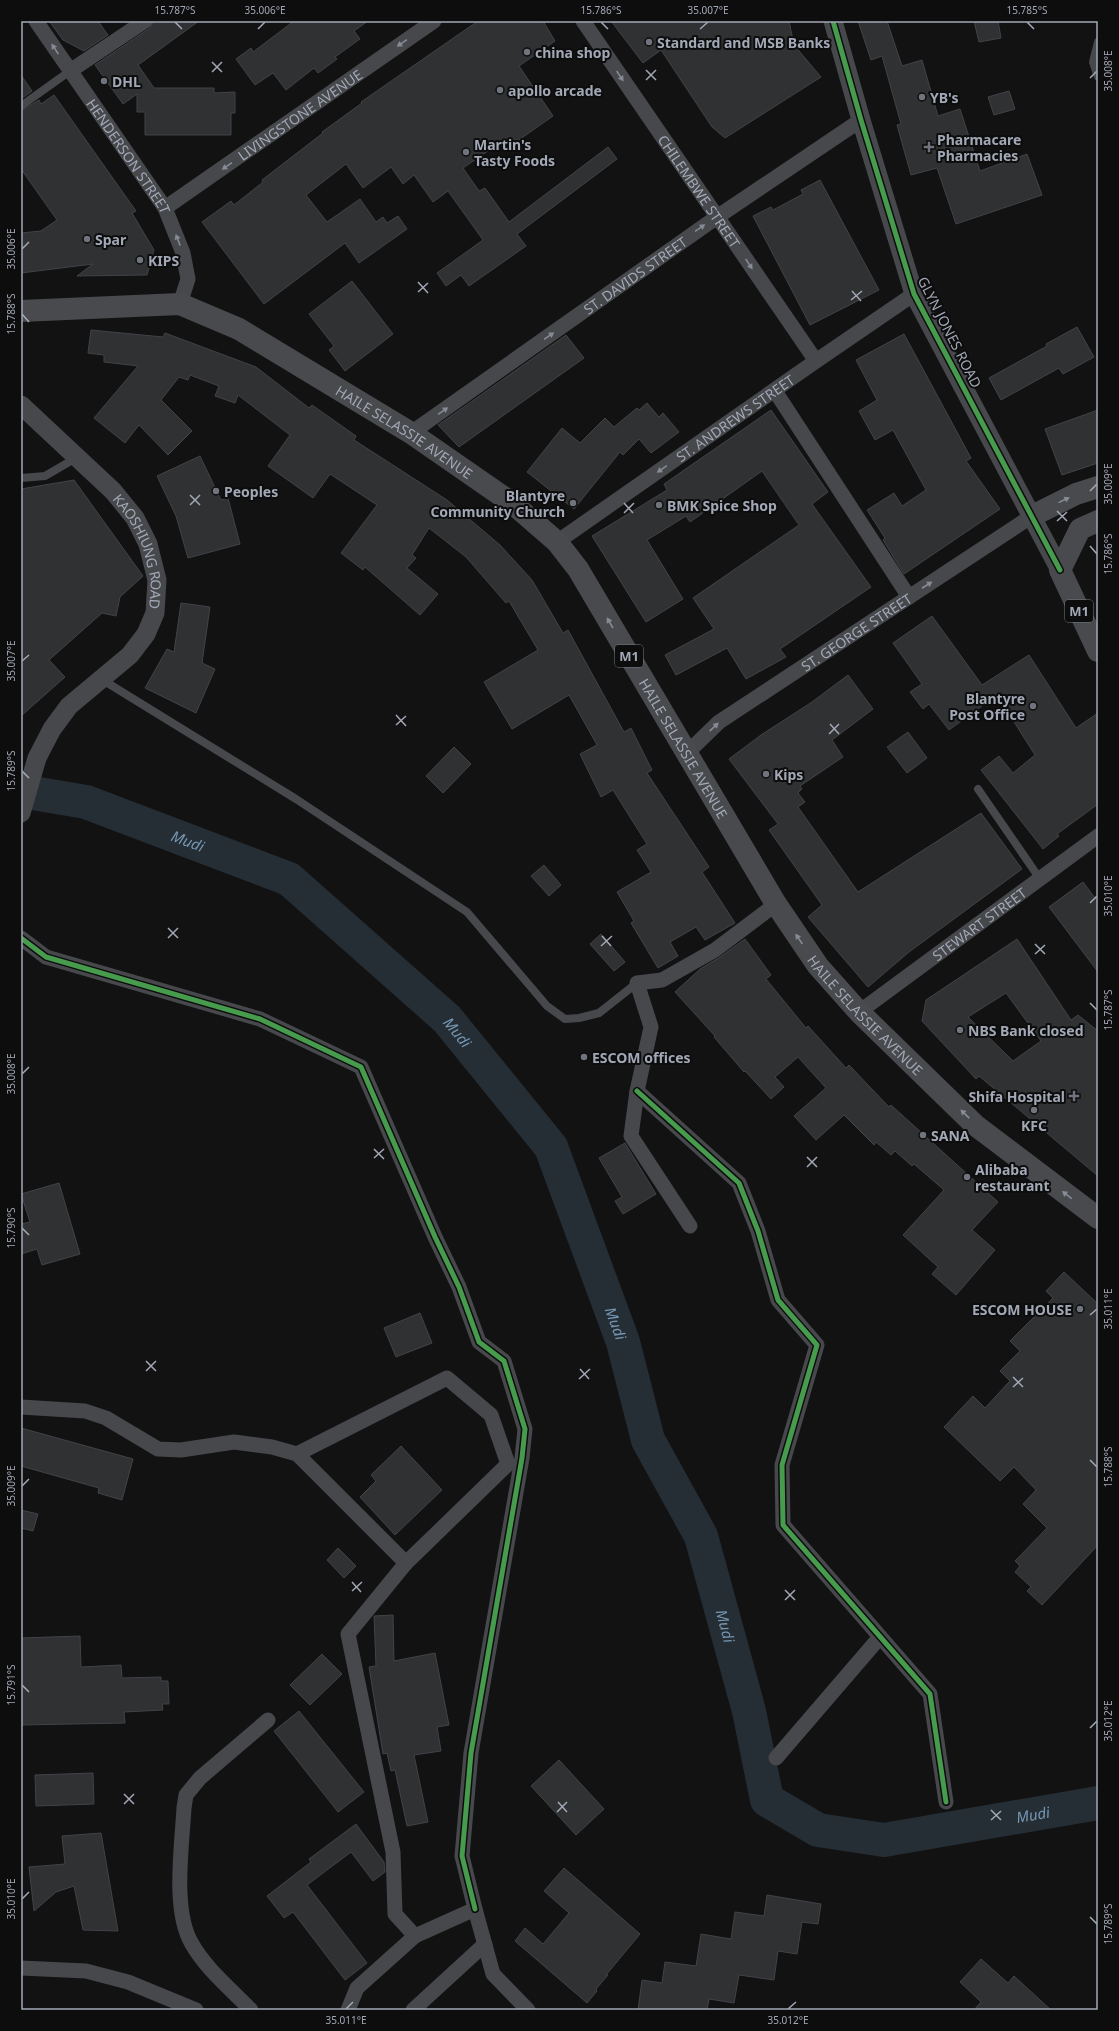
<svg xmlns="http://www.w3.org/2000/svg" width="1119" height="2031" viewBox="0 0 1119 2031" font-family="'Noto Sans',sans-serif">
<rect width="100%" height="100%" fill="#121213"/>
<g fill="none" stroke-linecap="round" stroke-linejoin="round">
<path stroke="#252e35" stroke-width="34" id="s1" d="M 21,791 L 86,802 L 289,879 L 447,1019 L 551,1147 L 623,1342 L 648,1440 L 701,1536 L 749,1711 L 767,1800 L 818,1830 L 884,1840 L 1098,1803"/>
</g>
<g fill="#303133" stroke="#414347" fill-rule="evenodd">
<polygon points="49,21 98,21 108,35 84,51 63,40"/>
<polygon points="154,21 199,21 138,65 154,88 214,88 214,93 235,92 235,113 231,113 231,135 145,135 145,112 137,112 137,94 123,104 95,65 150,28"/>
<polygon points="294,21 368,21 354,31 360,39 335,57 337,59 318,73 314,68 286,90 273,73 255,85 236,59 251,48 253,52"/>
<polygon points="478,21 543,21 555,41 519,66 553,116 506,149 501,142 463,168 479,191 485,188 509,222 608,147 617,159 517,234 526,246 469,286 461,275 446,286 437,273 483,240 448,191 433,202 414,175 403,184 391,167 363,188 346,164 306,195 327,222 360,199 376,222 383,217 387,223 398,216 407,229 359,263 345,243 264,304 202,222 231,201 234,205 263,182 262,180 323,133 322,132 362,103 361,102"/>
<polygon points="611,21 789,21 794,45 821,77 725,138 712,127 661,50 643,63"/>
<polygon points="858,21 887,21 902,66 922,60 938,116 960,109 980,171 1027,154 1042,195 956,224 937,168 911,175 897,125 901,124 882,56 871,60"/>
<polygon points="974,21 998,21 1001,38 979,42"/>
<polygon points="21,75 32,91 21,99"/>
<polygon points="1009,91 1015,109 994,115 988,97"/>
<polygon points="54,95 136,211 132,213 154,250 147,275 77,276 93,264 21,273 21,233 41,231 57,220 21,169 21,111 39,100 41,104"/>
<polygon points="820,180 879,290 810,325 753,216 771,207 773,210 803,194 801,190"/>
<polygon points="352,281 393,334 345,371 329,350 334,346 309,314"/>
<polygon points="1077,327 1094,357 1063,374 1059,368 1001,400 989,378 1047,346 1046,344"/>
<polygon points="91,330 163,337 165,333 256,367 309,408 312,405 356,436 354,440 447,500 500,545 532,580 563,633 568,630 624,732 631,728 652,770 647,773 709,867 702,872 735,923 705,940 696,927 670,942 678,956 658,968 631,923 634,921 617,892 651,872 637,850 647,844 613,790 601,797 580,754 597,745 569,695 512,729 484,682 538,650 509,601 506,603 466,557 429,528 412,555 416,558 407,568 438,594 420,615 365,567 363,570 341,553 377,505 330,474 313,498 268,466 290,435 238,395 235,403 215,396 219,386 190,375 188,380 179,377 161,400 192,431 168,455 139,425 125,443 94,418 138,366 104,362 104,355 88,353"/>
<polygon points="904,334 971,458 966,461 1000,509 904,574 883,540 885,538 867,510 894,493 902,506 926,490 893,430 875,440 859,411 877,400 856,360"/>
<polygon points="566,335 584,358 459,447 438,425"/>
<polygon points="647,403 659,417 663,413 679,432 651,453 639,439 623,455 620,452 574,509 527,472 562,428 580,443 605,418 614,427 637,408 639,410"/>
<polygon points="771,410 828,492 812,504 871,587 780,649 786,657 746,679 727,648 676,675 665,655 714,629 693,598 799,525 762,471 690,522 686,516 647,540 683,599 646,622 592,536 667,490 664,484"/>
<polygon points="1098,410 1098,463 1062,475 1045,429"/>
<polygon points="200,456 221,500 228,498 240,544 188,558 176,516 157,476"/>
<polygon points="74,480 143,576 120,597 116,616 102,613 49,660 65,677 21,716 21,489"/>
<polygon points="181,603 210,607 202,663 215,669 196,713 145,688 167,649 174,652"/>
<polygon points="932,616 982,685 1029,655 1076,728 1098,713 1098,804 1057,834 1059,836 1043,849 981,770 999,756 1013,773 1035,755 997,695 949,730 929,704 923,709 910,692 922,684 893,643"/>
<polygon points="848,675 873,709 832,740 843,757 800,786 802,789 798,793 805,802 798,807 858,892 981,813 1022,869 909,952 868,987 808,917 822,905 769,830 778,824 729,759 761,735 812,702"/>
<polygon points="908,732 927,758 907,773 887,747"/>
<polygon points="454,747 471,764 443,793 426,776"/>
<polygon points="544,865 561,885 549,896 531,876"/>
<polygon points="1083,882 1098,902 1098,972 1049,907"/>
<polygon points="601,934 625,962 614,971 590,944"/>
<polygon points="745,939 771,975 766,979 806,1028 808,1026 846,1068 849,1065 889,1107 891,1105 998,1202 972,1230 995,1250 956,1295 932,1274 938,1267 903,1235 944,1190 914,1164 912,1166 895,1151 891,1155 876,1142 874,1145 844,1115 816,1140 794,1116 826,1088 798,1057 775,1077 784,1087 771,1099 745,1071 744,1072 714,1037 715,1036 675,992 700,969 720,957"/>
<path d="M 1017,939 L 1071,1020 L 1078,1015 L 1098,1031 L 1098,1176 L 979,1076 L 976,1079 L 922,1021 L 926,1000 ZM 1006,993 L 1041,1041 L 1013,1061 L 968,1017 Z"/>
<polygon points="625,1143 656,1194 623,1214 615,1201 622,1197 599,1158"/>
<polygon points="59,1183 80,1254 42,1265 37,1249 21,1254 21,1224 30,1222 21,1194"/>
<polygon points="1064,1272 1098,1304 1098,1545 1042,1605 1027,1591 1031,1587 1015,1572 1020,1566 1015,1561 1047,1528 1023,1504 1036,1490 1014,1467 1000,1481 944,1427 973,1396 985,1408 1008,1383 1010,1381 1000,1371 1020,1351 1010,1341 1053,1298 1046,1291"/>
<polygon points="420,1313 432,1343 396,1357 384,1328"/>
<polygon points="21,1428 133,1459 122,1500 98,1493 99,1488 21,1466"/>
<polygon points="401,1446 442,1490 395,1535 360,1497 376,1481 371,1475"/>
<polygon points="21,1510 38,1514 33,1531 21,1528"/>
<polygon points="338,1548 356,1566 344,1578 327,1560"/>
<polygon points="393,1615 394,1661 435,1653 449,1725 437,1727 441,1751 414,1755 428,1822 407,1826 395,1770 391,1771 387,1753 383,1754 369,1667 376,1666 374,1616"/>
<polygon points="80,1636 81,1667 121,1665 122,1678 161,1677 161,1681 168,1681 169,1704 162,1704 163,1710 124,1712 125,1723 21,1725 21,1638"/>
<polygon points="322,1654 342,1674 310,1705 290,1685"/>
<polygon points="299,1711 364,1792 338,1812 274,1731"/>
<polygon points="559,1760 604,1809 576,1835 531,1786"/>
<polygon points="93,1773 94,1804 36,1806 35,1775"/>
<polygon points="356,1824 384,1862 385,1872 373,1881 351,1852 307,1885 367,1963 345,1980 293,1912 284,1918 267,1896 311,1862 309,1859"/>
<polygon points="101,1833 118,1931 83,1930 74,1886 56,1892 34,1911 29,1867 65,1864 62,1836"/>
<polygon points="564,1868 640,1934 606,1975 608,1975 596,1989 597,1991 587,2003 515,1941 525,1928 543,1944 569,1913 544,1891"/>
<polygon points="767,1895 821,1904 818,1924 802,1922 797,1954 778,1951 774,1980 739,1975 734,2003 709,1999 707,2010 638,2010 642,1980 662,1983 665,1962 696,1966 701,1934 731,1939 735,1912 764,1916"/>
<polygon points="981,1959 1008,1983 1014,1976 1051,2010 974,2010 981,2002 960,1982"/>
</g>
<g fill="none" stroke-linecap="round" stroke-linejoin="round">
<g stroke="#46484c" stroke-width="8">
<polyline points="1098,42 1093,62 1098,77"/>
<polyline points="21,106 70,71"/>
<polyline points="21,478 45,476 76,458"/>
<polyline points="101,679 296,799 467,912 547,1006 565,1019 579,1018 599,1013 637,983"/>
<polyline points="978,789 1040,879"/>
</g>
<g stroke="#46484c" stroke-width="15">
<path id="s2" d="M 36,21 L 165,208 L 183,253 L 188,279 L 180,304"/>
<path id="s3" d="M 583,21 L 816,361"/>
<polyline points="70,71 145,21"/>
<path id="s4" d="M 165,208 L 434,21"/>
<polyline points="775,391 909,597"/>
<path id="s5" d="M 411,433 L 717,217 L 861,120"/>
<path id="s6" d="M 557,542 L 816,361 L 914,294"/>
<path id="s7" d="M 686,754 L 719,722 L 1032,516"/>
<polyline points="21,938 46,957 260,1019 361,1067 435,1237 459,1287 479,1342 504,1361 525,1429 522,1458 471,1753 462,1856 475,1909"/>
<path id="s8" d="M 859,1012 L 1098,836"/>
<polyline points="637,1091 739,1183 758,1231 778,1300 817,1345 782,1465 783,1525 930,1694 946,1802"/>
<polyline points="690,1226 631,1136 637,1091 651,1027 637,983 662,980 715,950 776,904"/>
<polyline points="21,1407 85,1411 106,1418 158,1449 181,1450 234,1442 272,1447 297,1454 447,1378 491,1415 508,1464 406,1563 297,1454"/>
<polyline points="406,1563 348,1634 393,1852 395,1914 415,1936 475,1909 493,1974 528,2010"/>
<polyline points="776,1758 880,1637"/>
<polyline points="21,1968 86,1971 128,1982 196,2010"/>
<path d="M 251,2010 C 232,1990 206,1969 192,1944 C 172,1911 182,1846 184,1808 L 186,1795 L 200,1778 L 268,1720"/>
<polyline points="348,2010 357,1988 415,1936"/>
<polyline points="413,2010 485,1944"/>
</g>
<g stroke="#46484c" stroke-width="19">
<polyline points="833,21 861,120 914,294 1060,570"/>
<path id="s9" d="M 21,405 L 113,491 L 135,518 L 148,544 L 157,580 L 155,613 L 146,634 L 130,655 L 69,706 L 52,729 L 37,758 L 21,813"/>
</g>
<g stroke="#494a4e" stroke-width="22">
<path id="s10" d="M 21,311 L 180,304 L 239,329 L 411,433 L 512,503 L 557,542 L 578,569 L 776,904 L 818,966 L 859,1012 L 975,1125 L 1098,1218"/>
<polyline points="1032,516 1076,494 1098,487"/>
<polyline points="1098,521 1080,529 1060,570 1098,651"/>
</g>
<g stroke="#0d0d0e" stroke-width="8">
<g id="cycleway">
<polyline points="833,21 861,120 914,294 1060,570"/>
<polyline points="21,938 46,957 260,1019 361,1067 435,1237 459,1287 479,1342 504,1361 525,1429 522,1458 471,1753 462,1856 475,1909"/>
<polyline points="637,1091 739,1183 758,1231 778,1300 817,1345 782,1465 783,1525 930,1694 946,1802"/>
</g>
</g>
<use href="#cycleway" stroke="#469c4c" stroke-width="5"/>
</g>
<defs><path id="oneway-solid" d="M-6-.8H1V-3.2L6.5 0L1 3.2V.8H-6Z"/></defs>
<g fill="#868b96">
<use href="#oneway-solid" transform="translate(402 43) rotate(145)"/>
<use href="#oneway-solid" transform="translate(55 49) rotate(-124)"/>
<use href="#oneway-solid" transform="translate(620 76) rotate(56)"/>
<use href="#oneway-solid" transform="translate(227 166) rotate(145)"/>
<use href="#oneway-solid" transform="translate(700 228) rotate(-35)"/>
<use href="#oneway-solid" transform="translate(178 240) rotate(-111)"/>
<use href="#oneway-solid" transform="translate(749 264) rotate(56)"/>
<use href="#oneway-solid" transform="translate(549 336) rotate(-35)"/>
<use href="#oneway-solid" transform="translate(443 411) rotate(-35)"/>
<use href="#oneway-solid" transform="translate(662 469) rotate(145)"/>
<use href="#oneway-solid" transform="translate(927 585) rotate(-33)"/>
<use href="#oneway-solid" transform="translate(714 727) rotate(-43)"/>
</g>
<g fill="#878c96">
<use href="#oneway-solid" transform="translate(1064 500) rotate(-26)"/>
<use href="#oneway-solid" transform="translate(610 623) rotate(-120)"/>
<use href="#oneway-solid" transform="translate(799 939) rotate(-124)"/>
<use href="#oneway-solid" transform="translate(965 1114) rotate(-136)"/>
<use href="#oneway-solid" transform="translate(1067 1195) rotate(-142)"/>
</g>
<path fill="none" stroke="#a2a8b5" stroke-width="1.5" d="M 175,22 L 182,29M 601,22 L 608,29M 1027,22 L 1034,29M 258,29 L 265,22M 700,29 L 708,22M 212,62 L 222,72M 646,70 L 656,80M 212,72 L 222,62M 1090,78 L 1097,71M 646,80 L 656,70M 22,249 L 29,242M 418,282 L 428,293M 852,291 L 861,301M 418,292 L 428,283M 851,300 L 862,291M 22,314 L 29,322M 1090,491 L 1097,484M 190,495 L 200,505M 624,503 L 633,513M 190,505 L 200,495M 1057,511 L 1067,521M 624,513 L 634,503M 1057,521 L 1067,512M 1090,546 L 1097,554M 22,661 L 29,655M 396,715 L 406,726M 830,724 L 839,734M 396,725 L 406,716M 829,734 L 839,724M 22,771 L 29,778M 1090,903 L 1097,896M 168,928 L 178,938M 602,936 L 611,946M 168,938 L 178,928M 1035,944 L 1045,954M 601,946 L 612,936M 1035,954 L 1045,945M 1090,1003 L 1097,1010M 22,1074 L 29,1067M 374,1149 L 384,1159M 807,1157 L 817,1167M 374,1158 L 384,1149M 807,1167 L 817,1157M 22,1228 L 29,1235M 1090,1315 L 1097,1309M 146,1361 L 156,1371M 580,1369 L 589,1379M 146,1371 L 156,1361M 1013,1377 L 1023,1387M 579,1379 L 590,1369M 1013,1387 L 1023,1378M 1090,1460 L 1097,1467M 22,1486 L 29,1479M 352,1582 L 361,1592M 785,1590 L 795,1600M 352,1591 L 362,1582M 785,1600 L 795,1590M 22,1685 L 29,1692M 1090,1728 L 1097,1721M 124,1794 L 134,1804M 558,1802 L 567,1812M 124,1804 L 134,1794M 991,1810 L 1001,1820M 557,1812 L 567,1802M 991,1820 L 1001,1811M 22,1899 L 29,1892M 1090,1917 L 1097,1924M 346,2009 L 353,2002M 788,2009 L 796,2002"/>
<g fill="#70747c" stroke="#0d0d0e" stroke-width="1.5">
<circle cx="649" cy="42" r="4"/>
<circle cx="527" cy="52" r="4"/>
<circle cx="104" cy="81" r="4"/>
<circle cx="500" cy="90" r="4"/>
<circle cx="922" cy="97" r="4"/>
<path d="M927 141h4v4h4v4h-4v4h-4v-4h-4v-4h4z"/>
<circle cx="466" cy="152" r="4"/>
<circle cx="87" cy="239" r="4"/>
<circle cx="140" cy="260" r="4"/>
<circle cx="216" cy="491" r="4"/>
<circle cx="573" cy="503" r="4"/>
<circle cx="659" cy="505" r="4"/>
<circle cx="1033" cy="706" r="4"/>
<circle cx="766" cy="774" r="4"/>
<circle cx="960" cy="1030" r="4"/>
<circle cx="584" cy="1057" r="4"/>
<path d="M1072 1090h4v4h4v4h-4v4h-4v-4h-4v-4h4z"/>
<circle cx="1034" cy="1110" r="4"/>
<circle cx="923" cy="1135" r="4"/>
<circle cx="967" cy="1177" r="4"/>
<circle cx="1080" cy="1309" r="4"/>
</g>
<g text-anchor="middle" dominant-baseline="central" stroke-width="4" stroke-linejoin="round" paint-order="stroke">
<g fill="#0d0d0e" stroke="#757a83" stroke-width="1">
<rect x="1065" y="600" width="28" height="22" rx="3"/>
<rect x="615" y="645" width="28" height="22" rx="3"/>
</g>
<g font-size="13" font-weight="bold" fill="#a2a8b5">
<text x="1079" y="611">M1</text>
<text x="629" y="656">M1</text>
</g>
<g font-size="14" font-weight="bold" fill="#a2a8b5" stroke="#0d0d0e" text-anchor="start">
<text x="657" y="42">Standard and MSB Banks</text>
<text x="535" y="52">china shop</text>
<text x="112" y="81">DHL</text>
<text x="508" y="90">apollo arcade</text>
<text x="930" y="97">YB's</text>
<text x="937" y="139">Pharmacare<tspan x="937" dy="16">Pharmacies</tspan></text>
<text x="474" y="144">Martin's<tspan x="474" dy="16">Tasty Foods</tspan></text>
<text x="95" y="239">Spar</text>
<text x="148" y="260">KIPS</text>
<text x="224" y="491">Peoples</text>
<text x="565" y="495" text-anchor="end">Blantyre<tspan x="565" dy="16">Community Church</tspan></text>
<text x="667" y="505">BMK Spice Shop</text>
<text x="1025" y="698" text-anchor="end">Blantyre<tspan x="1025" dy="16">Post Office</tspan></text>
<text x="774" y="774">Kips</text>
<text x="968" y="1030">NBS Bank closed</text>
<text x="592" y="1057">ESCOM offices</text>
<text x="1065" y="1096" text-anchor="end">Shifa Hospital</text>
<text x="1034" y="1125" text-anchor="middle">KFC</text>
<text x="931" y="1135">SANA</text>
<text x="975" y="1169">Alibaba<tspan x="975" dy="16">restaurant</tspan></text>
<text x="1072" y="1309" text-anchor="end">ESCOM HOUSE</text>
</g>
<g font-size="14" fill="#a2a8b5" stroke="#0d0d0e">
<text stroke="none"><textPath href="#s4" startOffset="164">LIVINGSTONE AVENUE</textPath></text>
<text stroke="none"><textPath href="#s2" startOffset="164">HENDERSON STREET</textPath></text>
<text stroke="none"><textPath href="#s3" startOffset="206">CHILEMBWE STREET</textPath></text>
<text stroke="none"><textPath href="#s5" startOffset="274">ST. DAVIDS STREET</textPath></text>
<text transform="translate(950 332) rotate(63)">GLYN JONES ROAD</text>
<text stroke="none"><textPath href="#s6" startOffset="217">ST. ANDREWS STREET</textPath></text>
<text stroke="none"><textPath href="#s10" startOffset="418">HAILE SELASSIE AVENUE</textPath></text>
<text stroke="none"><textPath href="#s9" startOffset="194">KAOSHIUNG ROAD</textPath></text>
<text stroke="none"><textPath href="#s7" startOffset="210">ST. GEORGE STREET</textPath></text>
<text stroke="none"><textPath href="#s10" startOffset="849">HAILE SELASSIE AVENUE</textPath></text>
<text stroke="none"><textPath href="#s8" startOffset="149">STEWART STREET</textPath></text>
<text stroke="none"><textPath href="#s10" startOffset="1173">HAILE SELASSIE AVENUE</textPath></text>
</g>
<g font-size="15" font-style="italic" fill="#7697b3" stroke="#0d0d0e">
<text stroke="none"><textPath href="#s1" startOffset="175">Mudi</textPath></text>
<text stroke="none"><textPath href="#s1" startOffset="511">Mudi</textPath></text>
<text stroke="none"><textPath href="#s1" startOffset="847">Mudi</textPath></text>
<text stroke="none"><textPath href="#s1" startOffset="1171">Mudi</textPath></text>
<text stroke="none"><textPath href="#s1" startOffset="1627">Mudi</textPath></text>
</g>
</g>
<rect width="1119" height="2031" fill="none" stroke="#0d0d0e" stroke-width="44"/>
<rect x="22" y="22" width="1075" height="1987" fill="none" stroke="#a2a8b5" stroke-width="1.5"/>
<g font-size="10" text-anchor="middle" fill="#a2a8b5">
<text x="175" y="14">15.787°S</text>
<text x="265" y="14">35.006°E</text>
<text x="601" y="14">15.786°S</text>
<text x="708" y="14">35.007°E</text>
<text x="1027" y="14">15.785°S</text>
<text transform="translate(1108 71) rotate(-90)" y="4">35.008°E</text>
<text transform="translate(11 249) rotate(-90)" y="4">35.006°E</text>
<text transform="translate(11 314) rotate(-90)" y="4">15.788°S</text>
<text transform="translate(1108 484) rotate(-90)" y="4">35.009°E</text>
<text transform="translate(1108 554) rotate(-90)" y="4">15.786°S</text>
<text transform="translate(11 661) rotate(-90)" y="4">35.007°E</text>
<text transform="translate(11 771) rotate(-90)" y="4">15.789°S</text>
<text transform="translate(1108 896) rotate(-90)" y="4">35.010°E</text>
<text transform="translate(1108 1010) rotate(-90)" y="4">15.787°S</text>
<text transform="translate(11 1074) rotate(-90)" y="4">35.008°E</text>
<text transform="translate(11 1228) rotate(-90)" y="4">15.790°S</text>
<text transform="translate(1108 1309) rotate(-90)" y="4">35.011°E</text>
<text transform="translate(1108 1467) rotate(-90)" y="4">15.788°S</text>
<text transform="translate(11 1486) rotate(-90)" y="4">35.009°E</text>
<text transform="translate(11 1685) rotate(-90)" y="4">15.791°S</text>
<text transform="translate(1108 1721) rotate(-90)" y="4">35.012°E</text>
<text transform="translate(11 1899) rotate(-90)" y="4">35.010°E</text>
<text transform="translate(1108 1924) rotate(-90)" y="4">15.789°S</text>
<text x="346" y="2024">35.011°E</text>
<text x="788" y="2024">35.012°E</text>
</g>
</svg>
